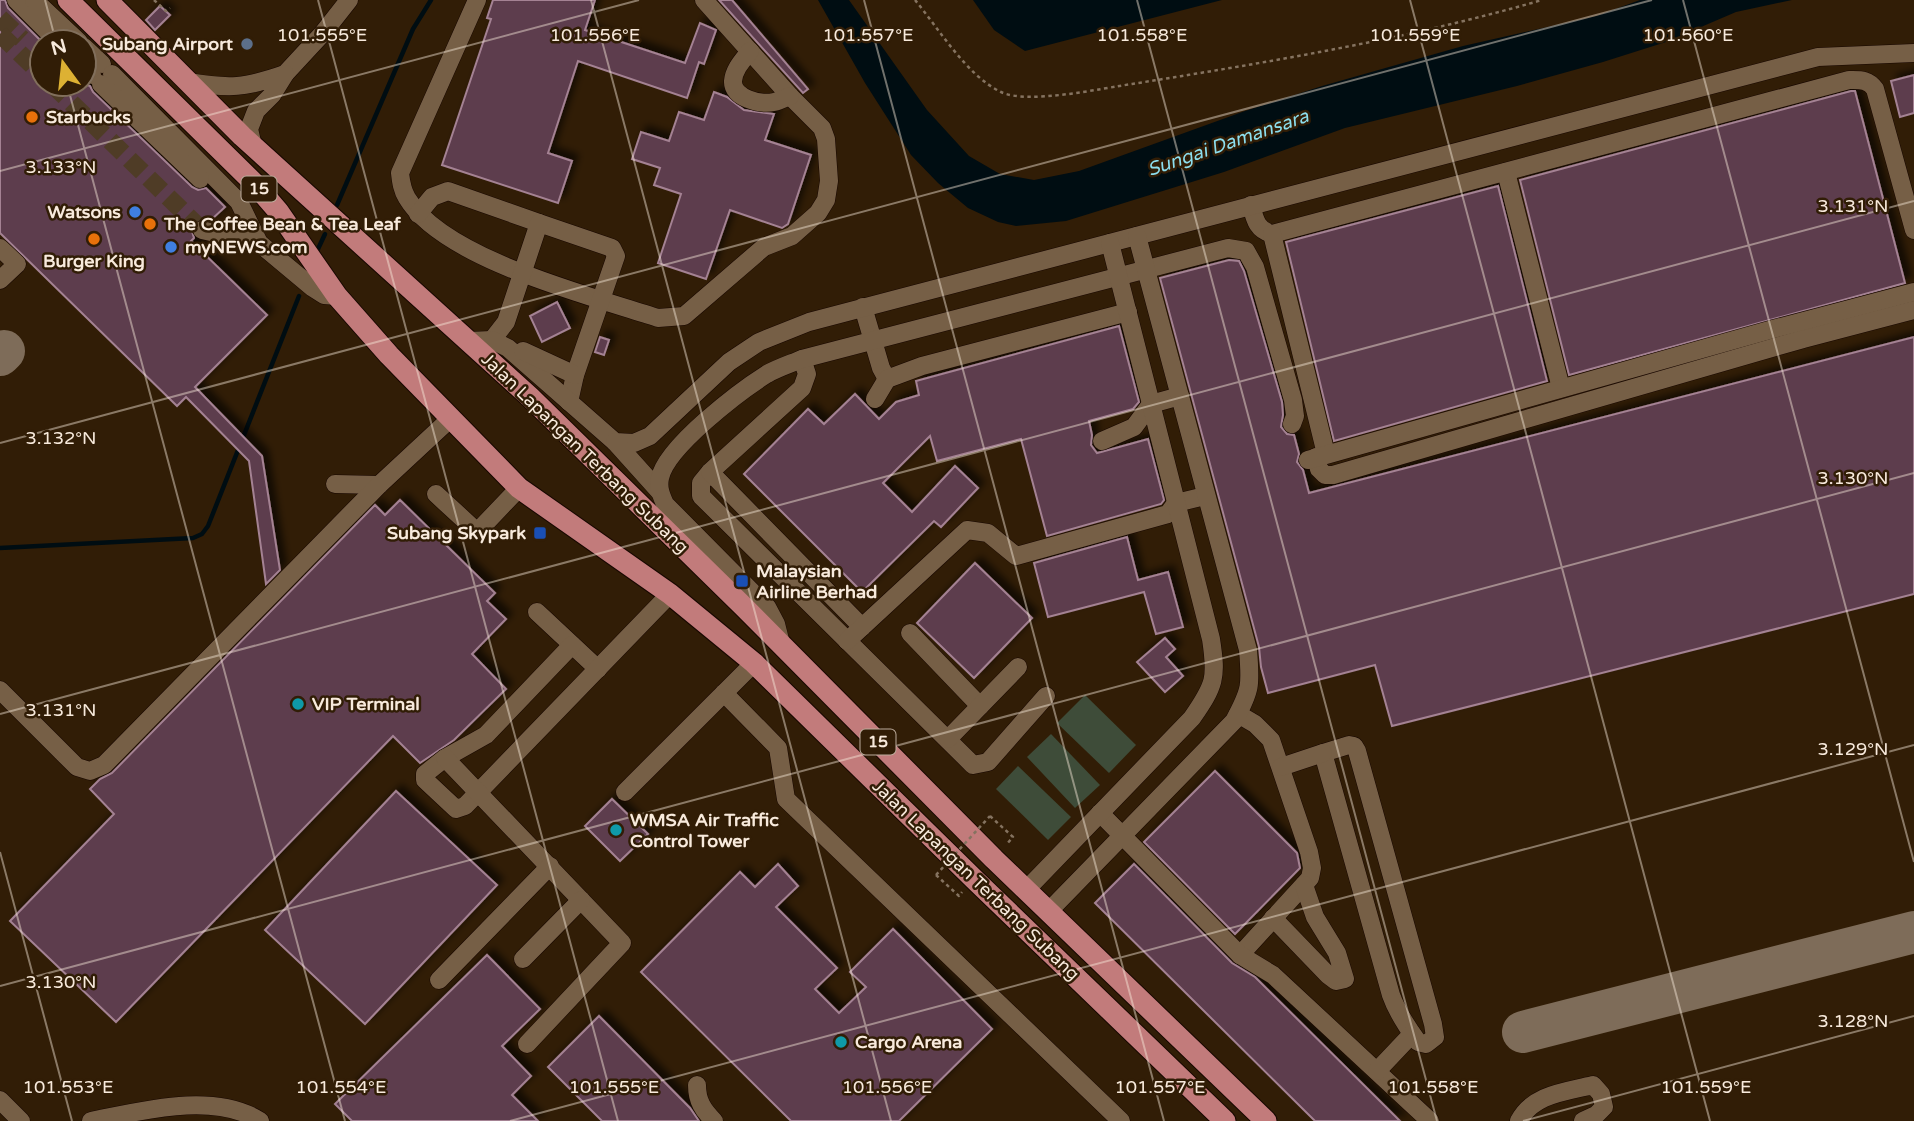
<svg xmlns="http://www.w3.org/2000/svg" width="1914" height="1121" viewBox="0 0 1914 1121" font-family="'Varela Round',sans-serif">
<defs>
<filter id="shadow"><feDropShadow dx="6" dy="-6" stdDeviation="3.5" flood-color="#0009"/></filter>
</defs>
<rect width="100%" height="100%" fill="#311d06"/>
<g fill="#3e4c39">
<polygon points="1085,695 1136,745 1109,773 1057,723"/>
<polygon points="1051,734 1100,785 1075,808 1027,757"/>
<polygon points="1018,766 1071,817 1048,840 996,789"/>
</g>
<g fill="#000d12">
<polygon points="818,0 849,0 927,110 969,156 1000,174 1034,180 1079,171 1245,111 1322,86 1463,46 1596,16 1640,0 1792,0 1736,12 1666,42 1603,62 1517,86 1345,128 1224,172 1066,221 1016,226 998,222 968,208 938,183 911,155 865,83"/>
<polygon points="973,0 1222,0 1025,51 994,30"/>
</g>
<g fill="none" stroke-linecap="round" stroke-linejoin="round">
<g stroke="#000d12" stroke-width="4.5">
<polyline points="337,205 413,29 431,0"/>
<polyline points="318,249 325,234"/>
<polyline points="0,548 193,538 202,534 208,526 299,296"/>
</g>
<g stroke="#7e6c59" stroke-width="42">
<polyline points="0,355 4,351"/>
<polyline points="1523,1032 1914,932"/>
</g>
</g>
<g fill="#5d3c4d" stroke="#a48293" stroke-width="2" filter="url(#shadow)">
<polygon points="0,0 5,0 8,8 42,42 42,84 85,84 90,86 93,92 192,187 198,190 206,188 225,207 211,220 199,219 194,222 191,228 194,238 191,241 267,315 195,387 262,456 280,570 266,584 249,461 186,397 177,406 0,233"/>
<polygon points="493,0 595,0 585,30 685,63 700,23 716,30 704,64 699,62 687,98 578,61 548,153 572,161 558,203 442,165 491,19 487,18"/>
<polygon points="719,0 732,0 808,89 803,93"/>
<polygon points="160,6 170,15 155,30 146,20"/>
<polygon points="1914,75 1914,113 1900,117 1891,81"/>
<polygon points="1851,91 1855,91 1905,283 1569,375 1520,180"/>
<polygon points="714,92 727,97 744,110 774,114 765,140 811,155 788,224 782,228 730,210 706,279 658,263 681,194 654,185 660,168 632,159 641,132 669,141 679,112 704,120"/>
<polygon points="1498,186 1547,381 1334,441 1286,242"/>
<polygon points="1229,260 1239,261 1244,271 1282,402 1283,415 1281,427 1287,434 1294,435 1299,454 1297,462 1303,470 1309,493 1914,337 1914,594 1392,726 1375,665 1268,693 1261,667 1259,647 1160,278"/>
<polygon points="557,302 570,328 542,342 530,316"/>
<polygon points="1119,326 1139,402 1133,409 1089,421 1092,435 1091,445 1097,453 1101,452 1148,439 1164,500 1161,504 1047,536 1021,439 937,461 930,436 883,483 912,512 955,466 978,488 941,527 934,521 862,592 744,474 808,409 824,424 855,394 879,419 896,402 919,395 916,381"/>
<polygon points="600,337 609,340 604,355 595,352"/>
<polygon points="400,500 495,593 487,601 506,619 472,654 506,689 454,740 420,763 393,736 116,1022 10,921 114,814 90,789 100,779 112,773 375,505 385,515"/>
<polygon points="1127,537 1138,580 1168,572 1183,627 1156,634 1144,592 1048,617 1034,563"/>
<polygon points="975,563 1032,618 974,678 917,623"/>
<polygon points="1165,638 1175,649 1166,657 1183,676 1165,692 1137,662"/>
<polygon points="1215,771 1297,853 1300,868 1235,934 1144,842"/>
<polygon points="396,791 497,885 365,1024 265,930"/>
<polygon points="612,799 648,834 620,861 585,826"/>
<polygon points="778,864 798,886 776,907 837,968 815,989 839,1013 866,987 850,972 893,929 992,1029 899,1121 791,1121 641,972 740,872 755,887"/>
<polygon points="1134,864 1232,963 1255,977 1400,1121 1315,1121 1095,903"/>
<polygon points="487,955 540,1009 502,1046 531,1076 512,1095 538,1121 352,1121 335,1104"/>
<polygon points="599,1016 690,1108 699,1121 602,1121 548,1067"/>
</g>
<g fill="none" stroke-linecap="round" stroke-linejoin="round">
<g stroke="#4f3c26" stroke-width="18" stroke-dasharray="18 9" stroke-linecap="butt">
<polyline points="0,18 22,39"/>
<polyline points="0,34 42,75"/>
<polyline points="52,84 202,230"/>
</g>
<g stroke="#180700" stroke-width="19">
<g id="minor">
<polyline points="16,0 58,42"/>
<polyline points="34,0 79,42"/>
<path d="M 477,0 L 400,173 C 401,182 402,190 407,198 C 443,259 591,296 658,318 L 684,316 L 764,247 L 792,236 L 818,213 L 826,200 L 829,181 L 826,139 L 822,128 L 790,96 L 704,0"/>
<polyline points="84,47 102,64"/>
<path d="M 750,51 C 743,60 734,69 733,81 C 732,98 760,105 774,102 C 779,101 785,98 790,96"/>
<polyline points="84,67 92,75"/>
<polyline points="112,74 239,202 259,243 313,288 324,295 337,296"/>
<polyline points="285,74 323,33 349,0"/>
<path d="M 188,82 C 230,89 245,88 285,74 L 272,95 L 256,111 L 249,129 L 253,146"/>
<polyline points="101,84 200,179"/>
<polyline points="1506,172 1561,388"/>
<path d="M 1251,205 C 1255,220 1257,230 1272,234 L 1849,80 C 1860,80 1868,79 1875,89 L 1914,230"/>
<polyline points="418,214 432,197 448,191 539,223"/>
<polyline points="202,230 259,243"/>
<polyline points="1272,234 1326,454"/>
<polyline points="0,248 17,264 0,280"/>
<polyline points="863,307 881,368 887,379"/>
<polyline points="492,340 506,322 539,223 612,248 616,256 575,375 569,402"/>
<polyline points="469,341 492,340 508,348 615,442 634,443 650,436 729,362 759,342 809,322 1818,57 1914,53"/>
<polyline points="523,351 575,375"/>
<polyline points="802,359 807,374 802,388 710,472 701,483 701,496 973,765 988,762 1046,696"/>
<polyline points="875,399 887,379 922,366 1128,312"/>
<polyline points="1102,441 1134,427 1151,404 1180,396"/>
<polyline points="615,442 659,491"/>
<polyline points="1316,457 1319,469 1325,475 1333,475 1803,339 1914,310"/>
<polyline points="1308,460 1773,329 1914,292"/>
<polyline points="710,472 862,627"/>
<polyline points="335,484 379,485"/>
<polyline points="436,494 475,530 480,529 519,488"/>
<polyline points="537,612 598,669"/>
<polyline points="910,633 980,706"/>
<polyline points="847,641 967,530 988,533 1016,556 1168,514 1176,503 1205,496"/>
<path d="M 781,644 L 776,624 L 767,607 L 665,504 C 661,495 658,488 660,478 C 666,447 740,391 767,374 C 778,368 790,364 802,359 L 1228,248 L 1246,251 L 1255,267 L 1293,400 L 1295,416 L 1292,424"/>
<polyline points="572,645 486,735 445,758 425,774 425,780 456,809 465,806 670,594"/>
<polyline points="0,690 77,767 90,771 104,765 379,485 450,419"/>
<polyline points="724,693 778,748 786,799 1121,1121"/>
<polyline points="1238,714 1255,724 1271,740 1309,852 1312,868 1310,878 1240,955"/>
<polyline points="948,739 1018,667"/>
<path d="M 1349,745 L 1354,746 L 1357,751 L 1433,1024 L 1435,1037 L 1426,1044 L 1418,1042 C 1407,1027 1397,1012 1391,995 L 1323,753 Z"/>
<polyline points="445,758 622,943 527,1044"/>
<polyline points="1281,767 1323,753"/>
<polyline points="625,792 754,663"/>
<polyline points="1100,813 1240,955 1273,975 1430,1121"/>
<path d="M 1026,890 L 1192,718 C 1215,685 1217,678 1211,639 L 1110,243"/>
<path d="M 1048,912 L 1234,721 C 1251,690 1251,685 1248,650 L 1137,236"/>
<polyline points="1273,918 1328,975 1336,981 1345,979 1337,953 1315,917 1304,885"/>
<polyline points="523,959 581,900"/>
<polyline points="439,980 550,866"/>
<polyline points="1377,1071 1412,1034"/>
<path d="M 697,1085 C 697,1101 703,1110 714,1121"/>
<polyline points="0,1100 21,1121"/>
<path d="M 91,1121 C 141,1111 214,1091 260,1121"/>
<path d="M 1519,1121 C 1533,1094 1565,1092 1593,1085 L 1601,1094 L 1604,1107 L 1596,1115 L 1583,1121"/>
</g>
</g>
<g stroke="#180700" stroke-width="23">
<g id="major">
<polyline points="68,0 254,183 278,211 337,296 389,355 519,488 670,594 754,663 974,879 1225,1121"/>
<polyline points="107,0 242,136 530,397 744,607 994,859 1266,1121"/>
</g>
</g>
<g stroke="#857360" stroke-width="2.5" stroke-dasharray="3.5 3.5" stroke-linecap="butt">
<polyline points="154,0 166,11 170,8"/>
<path d="M 915,0 C 939,29 967,76 1001,92 C 1027,105 1103,88 1132,84 C 1270,62 1408,39 1542,0"/>
<polyline points="990,816 1013,837 1006,845"/>
<polyline points="936,875 959,896 962,892"/>
</g>
<use href="#minor" stroke="#765f46" stroke-width="18"/>
<use href="#major" stroke="#c27b7b" stroke-width="21"/>
<polyline stroke="#857360" stroke-width="2.5" stroke-dasharray="3.5 3.5" stroke-linecap="butt" points="936,875 990,816"/>
</g>
<path fill="none" stroke="#f8eadc" stroke-width="2" stroke-opacity="0.45" d="M 45,0 L 56,42M 318,0 L 618,1121M 591,0 L 891,1121M 864,0 L 1164,1121M 1137,0 L 1437,1121M 1410,0 L 1710,1121M 1683,0 L 1914,862M 67,84 L 345,1121M 0,171 L 639,0M 0,443 L 1652,0M 0,714 L 1914,201M 0,852 L 72,1121M 0,986 L 1914,473M 510,1121 L 1914,745M 1523,1121 L 1914,1016"/>
<circle fill="#5c6f8a" stroke="#311d06" stroke-width="2.5" cx="247" cy="44" r="7"/>
<g fill="#e8710a" stroke="#311d06" stroke-width="2.5">
<circle cx="32" cy="117" r="7"/>
<circle cx="150" cy="224" r="7"/>
<circle cx="94" cy="239" r="7"/>
</g>
<g fill="#3f7fe0" stroke="#311d06" stroke-width="2.5">
<circle cx="135" cy="212" r="7"/>
<circle cx="171" cy="247" r="7"/>
</g>
<g fill="#1a4fb4" stroke="#311d06" stroke-width="2.5">
<rect x="533" y="526" width="14" height="14" rx="3.5"/>
<rect x="735" y="574" width="14" height="14" rx="3.5"/>
</g>
<g fill="#0f9aa8" stroke="#311d06" stroke-width="2.5">
<circle cx="298" cy="704" r="7"/>
<circle cx="616" cy="830" r="7"/>
<circle cx="841" cy="1042" r="7"/>
</g>
<g text-anchor="middle" dominant-baseline="central" stroke-width="5" stroke-linejoin="round" paint-order="stroke">
<g fill="#311d06" stroke="#bcac9c" stroke-width="2">
<rect x="241.5" y="176.5" width="35" height="25" rx="5"/>
<rect x="860.5" y="729.5" width="35" height="25" rx="5"/>
</g>
<g font-size="16" font-weight="bold" fill="#f8eadc">
<text x="259" y="189">15</text>
<text x="878" y="742">15</text>
</g>
<g font-size="18" font-weight="bold" fill="#f8eadc" stroke="#311d06" text-anchor="start">
<text x="233" y="44" text-anchor="end">Subang Airport</text>
<text x="46" y="117">Starbucks</text>
<text x="121" y="212" text-anchor="end">Watsons</text>
<text x="164" y="224">The Coffee Bean &amp; Tea Leaf</text>
<text x="185" y="247">myNEWS.com</text>
<text x="94" y="261" text-anchor="middle">Burger King</text>
<text x="526" y="533" text-anchor="end">Subang Skypark</text>
<text x="756" y="571">Malaysian<tspan x="756" dy="21">Airline Berhad</tspan></text>
<text x="312" y="704">VIP Terminal</text>
<text x="630" y="820">WMSA Air Traffic<tspan x="630" dy="21">Control Tower</tspan></text>
<text x="855" y="1042">Cargo Arena</text>
</g>
<g font-size="18" fill="#f8eadc" stroke="#311d06">
<text transform="translate(585 453) rotate(44)">Jalan Lapangan Terbang Subang</text>
<text transform="translate(976 880) rotate(44)">Jalan Lapangan Terbang Subang</text>
</g>
<g font-size="19" font-style="italic" fill="#8cdeee" stroke="#311d06">
<text transform="translate(1228 143) rotate(-19)">Sungai Damansara</text>
</g>
</g>
<g font-size="18" text-anchor="middle" fill="#f8eadc" stroke="#311d06" stroke-width="5" stroke-linejoin="round" paint-order="stroke">
<text x="322" y="41">101.555°E</text>
<text x="595" y="41">101.556°E</text>
<text x="868" y="41">101.557°E</text>
<text x="1142" y="41">101.558°E</text>
<text x="1415" y="41">101.559°E</text>
<text x="1688" y="41">101.560°E</text>
<text x="61" y="173">3.133°N</text>
<text x="1853" y="212">3.131°N</text>
<text x="61" y="444">3.132°N</text>
<text x="1853" y="484">3.130°N</text>
<text x="61" y="716">3.131°N</text>
<text x="1853" y="755">3.129°N</text>
<text x="61" y="988">3.130°N</text>
<text x="1853" y="1027">3.128°N</text>
<text x="68" y="1093">101.553°E</text>
<text x="341" y="1093">101.554°E</text>
<text x="614" y="1093">101.555°E</text>
<text x="887" y="1093">101.556°E</text>
<text x="1160" y="1093">101.557°E</text>
<text x="1433" y="1093">101.558°E</text>
<text x="1706" y="1093">101.559°E</text>
</g>
<g transform="translate(63 63) rotate(345)"><circle r="33" fill="#311d06" stroke="#816f5c" stroke-width="2"/>
<path d="M0-5L12 26L0 18L-12 26Z" fill="#ddb133"/>
<text y="-10" font-size="19" font-weight="bold" text-anchor="middle" fill="#f8eadc">N</text>
</g>
</svg>
